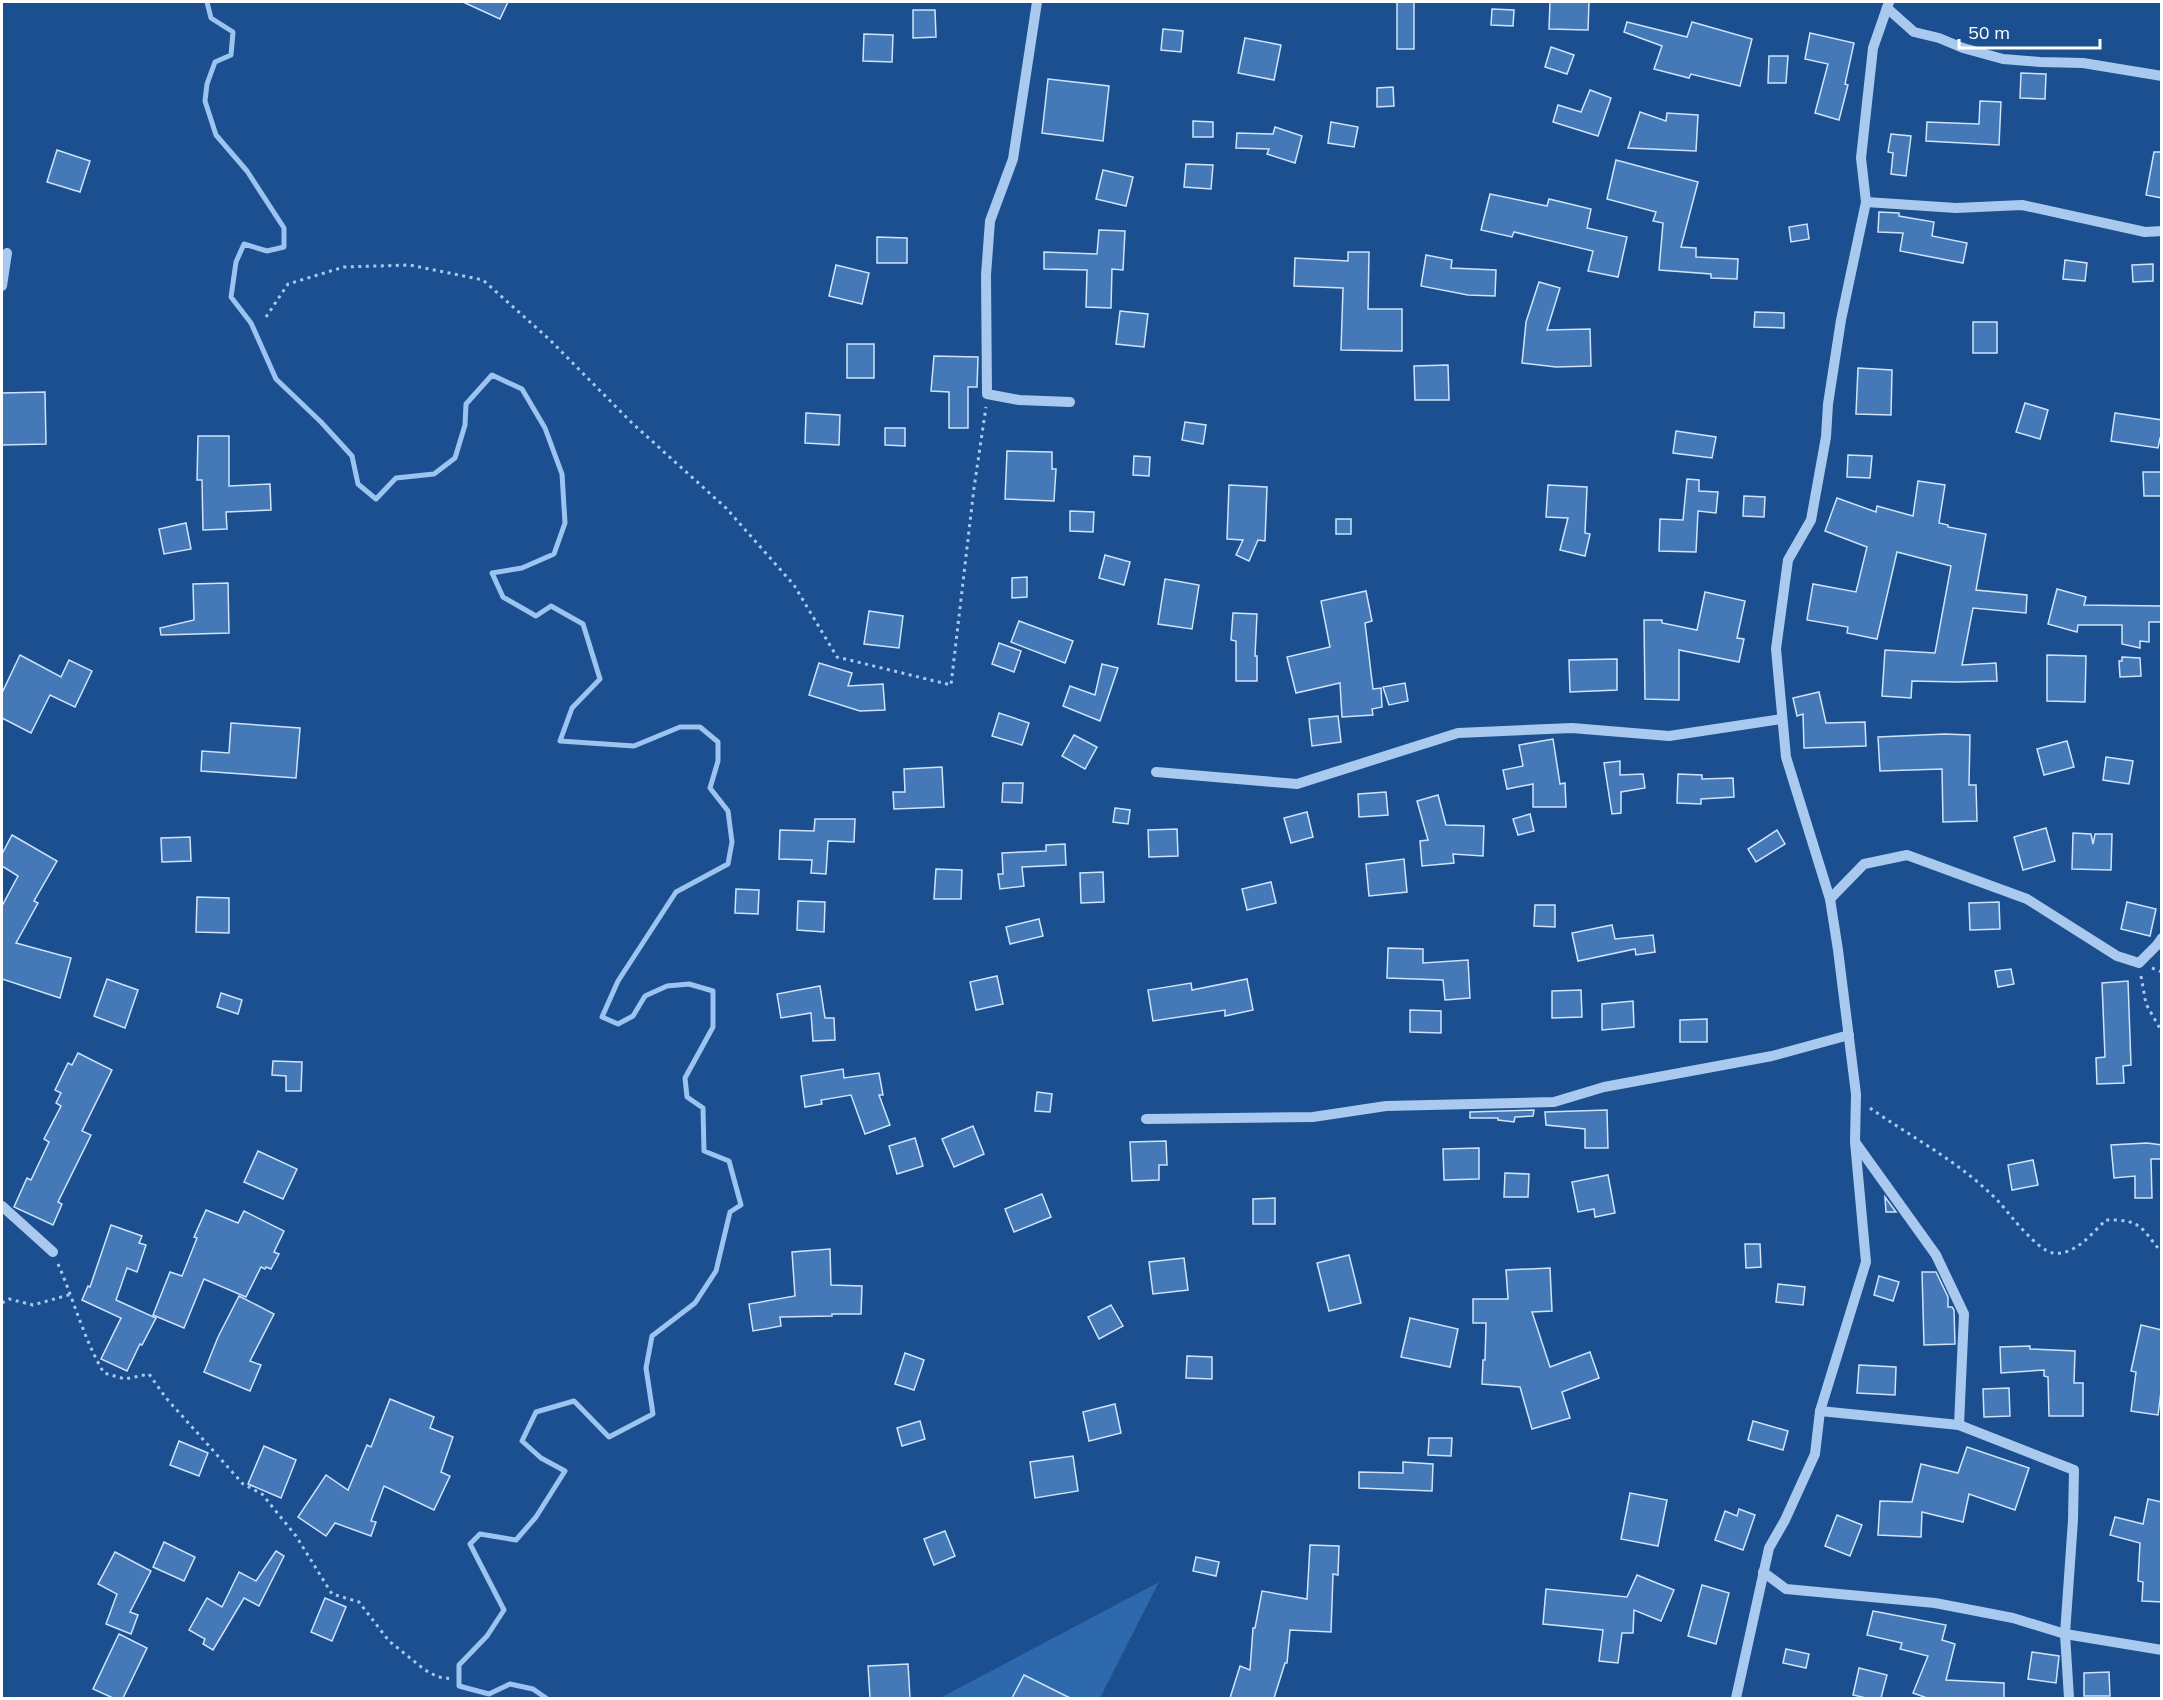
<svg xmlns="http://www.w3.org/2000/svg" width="2163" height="1700" viewBox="0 0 2163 1700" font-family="Mulish,sans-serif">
<rect width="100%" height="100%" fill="#1b4f8f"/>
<polygon fill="#2e69ad" points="1159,1582 1100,1698 940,1698"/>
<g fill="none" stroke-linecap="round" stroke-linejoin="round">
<polyline stroke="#9cc4f0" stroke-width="5" points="207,2 211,18 233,32 231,55 215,62 207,84 205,101 216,135 247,171 284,228 284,247 267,251 244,244 236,262 231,297 251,323 276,379 321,422 352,456 358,484 376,499 396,478 434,474 455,458 465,425 466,404 492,375 522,389 545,428 562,474 565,523 554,554 522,568 492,573 503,597 536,616 551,606 583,624 600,679 572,708 560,741 634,746 680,727 700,727 718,742 718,761 710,788 728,811 732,842 728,864 676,892 618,981 602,1017 618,1024 633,1016 645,996 667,986 689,984 713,991 713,1027 685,1078 687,1097 703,1108 704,1151 729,1161 741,1205 730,1212 716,1271 695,1303 652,1336 646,1368 653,1414 609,1437 574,1401 536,1412 522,1441 541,1458 565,1471 536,1517 516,1540 480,1534 470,1544 504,1610 487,1636 459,1665 459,1686 489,1694 510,1684 533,1689 546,1698"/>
</g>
<g fill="#4478b7" stroke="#cfe3fa" stroke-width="1.5">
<polygon points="463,2 508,2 500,19"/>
<rect x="1397" y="2" width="17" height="47"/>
<polygon points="1550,2 1589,2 1588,30 1549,29"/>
<polygon points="1492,9 1514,10 1513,26 1491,25"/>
<polygon points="913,10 935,10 936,37 913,38"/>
<polygon points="1627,22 1687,37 1692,22 1752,39 1740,86 1691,74 1689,78 1654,69 1662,46 1624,32"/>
<polygon points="1163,29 1183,31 1181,52 1161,50"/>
<polygon points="1810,33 1854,43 1845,84 1848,85 1839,120 1815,113 1828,64 1805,59"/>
<polygon points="864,34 893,35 892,62 863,61"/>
<polygon points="1245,38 1281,45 1274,80 1238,73"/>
<polygon points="1551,47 1574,55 1567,74 1545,67"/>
<polygon points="1769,56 1788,56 1786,83 1768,83"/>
<polygon points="2021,73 2046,74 2045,99 2020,98"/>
<polygon points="1048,79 1109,86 1103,141 1042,133"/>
<polygon points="1393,87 1394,106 1377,107 1377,88"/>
<polygon points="1590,90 1611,98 1598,136 1553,122 1558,105 1581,112"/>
<polygon points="1980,101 2001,102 1999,145 1926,141 1927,122 1979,124"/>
<polygon points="1640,112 1666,121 1667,113 1698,115 1696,151 1628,148"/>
<polygon points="1193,121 1213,122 1213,137 1193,137"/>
<polygon points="1331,122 1358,127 1354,147 1328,143"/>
<polygon points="1275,127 1302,136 1295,163 1267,154 1269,149 1236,148 1237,133 1273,134"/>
<polygon points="1891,134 1911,136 1906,176 1891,174 1893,153 1888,152"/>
<polygon points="57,150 90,161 80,192 47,182"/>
<polygon points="2154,152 2162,152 2162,198 2146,195"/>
<polygon points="1616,160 1698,182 1681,247 1696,248 1696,257 1738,259 1737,279 1711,278 1711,274 1659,270 1663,223 1653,221 1656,212 1607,199"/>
<polygon points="1186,164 1213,165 1211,189 1184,187"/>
<polygon points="1103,170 1133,177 1126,206 1096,199"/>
<polygon points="1490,194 1547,206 1549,199 1591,209 1587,228 1627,237 1618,277 1588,271 1593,251 1514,232 1512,237 1481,230"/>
<polygon points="1879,212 1899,213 1899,216 1934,222 1932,236 1967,243 1963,263 1900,251 1903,233 1878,232"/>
<polygon points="1807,224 1809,239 1791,242 1789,227"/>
<polygon points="1099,230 1125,231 1123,270 1112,269 1111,308 1086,307 1087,270 1044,269 1044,252 1097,254"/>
<polygon points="877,237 907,238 907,263 877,263"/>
<polygon points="1348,252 1369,252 1368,309 1402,309 1402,351 1341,350 1343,288 1294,286 1295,258 1348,261"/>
<polygon points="1426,255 1452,260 1451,268 1496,270 1495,296 1468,295 1421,286"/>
<polygon points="2065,260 2087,263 2085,281 2063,279"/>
<polygon points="2153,264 2153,281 2133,282 2132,265"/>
<polygon points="836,265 869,273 862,304 829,296"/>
<polygon points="1539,282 1560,288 1547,330 1590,329 1591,366 1556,367 1522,363 1526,322"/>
<polygon points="1120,311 1148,314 1144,347 1116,344"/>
<polygon points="1755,312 1784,313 1784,328 1754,327"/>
<rect x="1973" y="322" width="24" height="31"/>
<rect x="847" y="344" width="27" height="34"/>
<polygon points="934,356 978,357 977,387 968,387 968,428 949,428 949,392 931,391"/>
<polygon points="1448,365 1449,400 1415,400 1414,366"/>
<polygon points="1858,368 1892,370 1891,415 1856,414"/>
<polygon points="45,392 46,444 2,445 2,393"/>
<polygon points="2025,403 2048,410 2040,439 2016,432"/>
<polygon points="806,413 840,415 839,445 805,443"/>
<polygon points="2115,413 2162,420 2162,438 2160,438 2158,448 2111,441"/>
<polygon points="1185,422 1206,425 1203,444 1182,440"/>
<polygon points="885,428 905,428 905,446 885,445"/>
<polygon points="1676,431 1716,437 1712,458 1673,453"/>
<polygon points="198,436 229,436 229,486 270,484 271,510 226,512 227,529 203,530 202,480 197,480"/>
<polygon points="1007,451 1052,452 1052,469 1056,469 1054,501 1005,499"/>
<polygon points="1848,455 1872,456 1870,478 1847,477"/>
<polygon points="1134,456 1150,457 1149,476 1133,475"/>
<polygon points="2143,472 2162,472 2162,496 2144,496"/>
<polygon points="1687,479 1699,480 1699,491 1718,492 1716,513 1698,511 1696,552 1659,551 1660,519 1683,520"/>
<polygon points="1918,481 1945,485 1939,523 1948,525 1948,527 1986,534 1976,590 2027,595 2026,613 1973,608 1962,665 1996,663 1997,681 1957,682 1912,681 1911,698 1882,696 1885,650 1935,653 1951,566 1897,552 1877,639 1847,633 1848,627 1807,620 1813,584 1856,592 1867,547 1825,531 1837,498 1876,512 1877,506 1913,516"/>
<polygon points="1229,485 1267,487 1265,541 1258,540 1249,561 1236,555 1243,540 1227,539"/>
<polygon points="1548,485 1587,487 1585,533 1590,534 1585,556 1560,550 1568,518 1546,517"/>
<polygon points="1744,496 1765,497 1764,517 1743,516"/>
<polygon points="1070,511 1094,512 1093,532 1070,531"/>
<rect x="1336" y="519" width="15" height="15"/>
<polygon points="186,523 191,549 164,554 159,529"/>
<polygon points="1105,555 1130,562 1124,585 1099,578"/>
<polygon points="1027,577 1027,597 1012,598 1012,578"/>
<polygon points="1165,579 1199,585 1192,629 1158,624"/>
<polygon points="228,583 229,633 161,635 160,628 194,620 193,584"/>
<polygon points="2057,589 2086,597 2084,605 2162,606 2162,622 2149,622 2149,642 2140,641 2140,648 2122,644 2122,625 2078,625 2077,632 2048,624"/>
<polygon points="1366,591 1372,621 1365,623 1373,689 1381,688 1382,707 1372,709 1373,715 1342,717 1340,683 1296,693 1287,657 1330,647 1321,601"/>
<polygon points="1705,592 1745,601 1737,638 1744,639 1739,662 1679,650 1679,700 1645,699 1644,620 1662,620 1662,623 1697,630"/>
<polygon points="869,611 903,616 899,648 864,644"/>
<polygon points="1233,613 1257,614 1255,656 1257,656 1257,681 1236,681 1236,641 1231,640"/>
<polygon points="1019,621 1073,641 1065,663 1011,642"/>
<polygon points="999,643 1021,651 1014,672 992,664"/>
<polygon points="20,655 61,677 69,660 92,671 75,707 50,695 31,733 2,718 2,693"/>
<polygon points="2047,655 2086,656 2085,702 2047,701"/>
<polygon points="2122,657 2140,658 2141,676 2120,677 2119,661 2122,661"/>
<polygon points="1617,659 1617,690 1570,692 1569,660"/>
<polygon points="819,663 852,673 848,686 883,684 885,710 860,711 809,695"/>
<polygon points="1102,664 1118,668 1100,721 1063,706 1070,686 1095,695"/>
<polygon points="1405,683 1408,701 1389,705 1383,687"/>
<polygon points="1819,692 1826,723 1865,722 1866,746 1804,748 1803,714 1797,716 1793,698"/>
<polygon points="999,713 1029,723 1022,745 992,736"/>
<polygon points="1338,716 1341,742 1312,746 1309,719"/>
<polygon points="231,723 300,728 296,778 201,771 202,751 229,753"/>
<polygon points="1945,734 1970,735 1969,785 1976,785 1977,821 1943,822 1942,769 1880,771 1878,737"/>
<polygon points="1074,735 1097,747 1085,769 1062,756"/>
<polygon points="1553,739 1560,784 1565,783 1566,807 1533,807 1533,784 1507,789 1503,770 1523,766 1519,745"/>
<polygon points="2067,741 2074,767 2044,775 2037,749"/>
<polygon points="2106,757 2133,761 2129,784 2103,780"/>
<polygon points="1620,761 1620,775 1643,774 1645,788 1621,792 1621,813 1612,814 1604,763"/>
<polygon points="942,767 944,807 894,809 893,792 905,792 904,769"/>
<polygon points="1678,774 1702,775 1702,779 1733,778 1734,797 1701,799 1701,804 1677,803"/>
<polygon points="1003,783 1023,783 1022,803 1002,802"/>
<polygon points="1386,792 1388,815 1359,817 1358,794"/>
<polygon points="1438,795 1446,825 1484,826 1483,856 1453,854 1454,863 1422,866 1420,841 1428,840 1417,801"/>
<polygon points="1115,808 1130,810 1128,824 1113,822"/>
<polygon points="1307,812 1313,837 1291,843 1284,818"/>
<polygon points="1530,814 1534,831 1518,835 1513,819"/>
<polygon points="815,819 855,819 854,842 828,841 826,874 811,873 812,860 779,859 780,830 814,831"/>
<polygon points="2046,828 2055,861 2023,870 2014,837"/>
<polygon points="1177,829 1178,856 1149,857 1148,830"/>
<polygon points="1777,830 1785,844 1756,862 1748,849"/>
<polygon points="2073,833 2091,834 2093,844 2095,834 2112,834 2111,870 2072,869"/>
<polygon points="12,835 57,861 34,901 38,903 16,943 71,958 60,998 2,979 2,906 18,876 2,866 2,854"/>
<polygon points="190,837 191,861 162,862 161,838"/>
<polygon points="1065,844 1066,865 1022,867 1024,886 1000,889 998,874 1003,874 1002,853 1046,851 1046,845"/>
<polygon points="1404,859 1407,892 1369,896 1366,864"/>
<polygon points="936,869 962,870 961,899 934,899"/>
<polygon points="1103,872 1104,902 1081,903 1080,873"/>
<polygon points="1271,882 1276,903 1247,910 1242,889"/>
<polygon points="736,889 759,890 758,914 735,913"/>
<polygon points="197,897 229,898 229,933 196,932"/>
<polygon points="798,901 825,902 824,932 797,930"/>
<polygon points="1999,902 2000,929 1970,930 1969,903"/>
<polygon points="2127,902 2156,909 2150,936 2121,929"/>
<polygon points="1535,905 1555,905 1555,927 1534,926"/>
<polygon points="1039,919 1043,936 1010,944 1006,927"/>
<polygon points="1612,925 1615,939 1653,935 1655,952 1636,955 1635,949 1578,961 1572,933"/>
<polygon points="1388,948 1423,949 1423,963 1468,960 1470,998 1445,1000 1443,980 1387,978"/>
<polygon points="2011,969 2014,984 1998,987 1995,971"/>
<polygon points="997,976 1003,1004 976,1010 970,982"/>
<polygon points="107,979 138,990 125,1028 94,1016"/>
<polygon points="1247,979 1253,1010 1225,1016 1225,1010 1153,1021 1148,990 1191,983 1192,990"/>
<polygon points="2128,981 2131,1065 2123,1066 2124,1083 2097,1084 2096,1058 2105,1057 2102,983"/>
<polygon points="820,986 825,1018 834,1018 835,1040 813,1041 811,1013 781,1018 777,994"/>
<polygon points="1581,990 1582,1017 1552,1018 1552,991"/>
<polygon points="221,993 242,1000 238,1014 217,1007"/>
<polygon points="1633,1001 1634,1027 1602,1030 1602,1004"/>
<polygon points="1410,1010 1441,1011 1441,1033 1410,1032"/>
<polygon points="1707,1019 1707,1042 1680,1042 1680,1020"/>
<polygon points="78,1053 112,1070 82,1131 91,1135 58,1202 62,1204 53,1225 14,1207 27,1178 31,1180 49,1142 44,1139 61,1106 56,1103 61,1093 55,1090 68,1063 72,1065"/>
<polygon points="273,1061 302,1062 301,1091 286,1091 286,1076 272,1075"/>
<polygon points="843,1069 844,1078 879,1073 883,1095 879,1095 890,1125 865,1134 851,1095 821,1100 822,1104 805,1107 801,1076"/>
<polygon points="1037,1092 1052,1094 1050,1112 1035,1111"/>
<polygon points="1534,1110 1533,1116 1515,1117 1514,1122 1498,1120 1498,1118 1470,1118 1470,1112"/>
<polygon points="1607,1110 1608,1148 1585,1148 1585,1129 1546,1125 1545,1112"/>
<polygon points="973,1126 984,1154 954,1167 942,1139"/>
<polygon points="915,1138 923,1166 897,1174 889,1146"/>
<polygon points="1166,1141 1167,1165 1159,1165 1159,1180 1132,1181 1130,1142"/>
<polygon points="2147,1143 2162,1145 2162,1159 2151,1159 2152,1198 2135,1198 2135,1176 2114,1178 2111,1145"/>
<polygon points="1479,1148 1479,1179 1444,1180 1443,1149"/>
<polygon points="258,1151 297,1169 283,1199 244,1182"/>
<polygon points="2033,1160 2038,1185 2012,1190 2008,1165"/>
<polygon points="1505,1173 1529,1174 1528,1197 1504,1197"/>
<polygon points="1608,1175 1615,1213 1595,1217 1594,1209 1578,1212 1572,1182"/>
<polygon points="1042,1194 1051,1217 1014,1232 1005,1209"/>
<polygon points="1885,1197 1896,1212 1886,1212"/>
<polygon points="1275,1198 1275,1224 1253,1224 1253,1199"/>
<polygon points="206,1210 238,1223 244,1211 284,1231 274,1252 279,1254 271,1269 266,1267 265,1269 261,1267 246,1297 204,1279 184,1328 153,1315 170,1272 182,1276 197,1238 194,1237"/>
<polygon points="111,1225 142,1236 139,1243 146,1245 137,1272 127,1268 116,1300 156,1318 142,1345 140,1344 127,1371 101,1359 121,1318 82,1300 88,1286 90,1287"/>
<polygon points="1745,1244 1760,1244 1761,1267 1746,1268"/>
<polygon points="830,1249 831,1285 862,1286 861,1314 832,1314 832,1316 780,1317 781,1326 753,1331 749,1304 795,1296 792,1252"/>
<polygon points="1349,1255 1361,1303 1329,1311 1317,1263"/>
<polygon points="1184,1258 1188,1290 1153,1294 1149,1262"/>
<polygon points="1550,1268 1552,1311 1532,1312 1550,1367 1590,1352 1599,1378 1562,1392 1570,1418 1532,1429 1520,1387 1482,1384 1483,1360 1485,1360 1486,1323 1473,1323 1473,1299 1508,1299 1506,1270"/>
<polygon points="1922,1272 1936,1272 1948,1297 1948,1307 1952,1307 1954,1310 1955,1344 1924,1345"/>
<polygon points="1879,1276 1899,1282 1893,1301 1874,1295"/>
<polygon points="1778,1284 1805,1287 1803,1305 1776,1302"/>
<polygon points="239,1296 274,1314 250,1361 261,1365 250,1391 204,1372 218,1337"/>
<polygon points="1111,1305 1123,1326 1099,1339 1088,1317"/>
<polygon points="1410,1318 1458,1329 1450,1367 1401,1357"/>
<polygon points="2141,1325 2162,1330 2162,1384 2158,1415 2131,1411 2136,1372 2131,1371"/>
<polygon points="2030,1346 2030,1349 2075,1351 2074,1383 2083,1383 2083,1416 2049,1416 2048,1377 2044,1376 2044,1370 2001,1373 2000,1347"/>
<polygon points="905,1353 924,1360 914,1390 895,1384"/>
<polygon points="1187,1356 1212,1357 1212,1379 1186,1378"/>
<polygon points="1859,1365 1896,1367 1895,1395 1857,1393"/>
<polygon points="2009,1388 2010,1416 1984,1417 1983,1389"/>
<polygon points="390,1399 434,1417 430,1428 453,1437 441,1472 450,1476 434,1510 384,1486 371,1521 376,1522 371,1536 335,1523 326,1536 298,1517 326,1475 348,1490 367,1445 371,1447"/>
<polygon points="1115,1404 1121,1433 1089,1441 1083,1412"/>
<polygon points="920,1421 925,1439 902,1446 897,1428"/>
<polygon points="1753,1421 1788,1431 1783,1450 1748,1440"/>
<polygon points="1429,1438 1452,1438 1451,1456 1428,1455"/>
<polygon points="179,1441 208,1453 199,1476 170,1465"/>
<polygon points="264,1446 296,1460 281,1498 248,1484"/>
<polygon points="1967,1447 2029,1468 2015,1510 1969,1494 1963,1522 1922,1512 1921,1537 1878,1535 1880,1501 1912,1502 1921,1464 1958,1473"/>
<polygon points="1073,1456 1078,1491 1035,1498 1030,1462"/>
<polygon points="1403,1462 1433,1464 1432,1491 1359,1488 1359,1472 1403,1473"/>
<polygon points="1630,1493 1667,1500 1658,1546 1621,1539"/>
<polygon points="2148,1499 2162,1502 2162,1602 2142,1601 2143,1582 2138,1581 2140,1543 2110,1535 2115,1517 2143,1524"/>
<polygon points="1739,1509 1755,1515 1743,1550 1715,1540 1725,1511 1737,1516"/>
<polygon points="1837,1515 1862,1525 1850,1556 1825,1546"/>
<polygon points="945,1531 955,1556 934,1565 924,1539"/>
<polygon points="164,1542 195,1557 184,1581 153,1567"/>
<polygon points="1310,1545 1339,1546 1338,1575 1333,1574 1331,1632 1290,1630 1287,1663 1285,1663 1274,1698 1230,1698 1240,1666 1250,1670 1253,1628 1255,1628 1262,1591 1307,1599"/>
<polygon points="276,1551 284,1556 259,1606 244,1598 213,1650 203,1644 205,1639 189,1630 207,1598 222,1607 239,1572 256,1581"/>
<polygon points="115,1552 151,1571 130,1612 138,1615 131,1634 106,1624 117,1594 98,1584"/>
<polygon points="1196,1557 1219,1562 1216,1576 1193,1571"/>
<polygon points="1637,1575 1674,1590 1661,1621 1634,1610 1633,1633 1622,1633 1618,1663 1599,1661 1603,1630 1543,1624 1546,1589 1627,1597"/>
<polygon points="1702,1585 1729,1593 1716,1644 1688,1636"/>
<polygon points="325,1598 346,1607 332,1641 311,1632"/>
<polygon points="1873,1611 1946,1625 1942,1640 1955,1644 1946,1680 2004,1683 2004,1698 1927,1698 1913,1693 1928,1656 1900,1649 1902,1643 1867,1635"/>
<polygon points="119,1634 147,1648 123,1698 113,1698 93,1689"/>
<polygon points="1786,1649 1809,1654 1806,1668 1783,1663"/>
<polygon points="2032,1652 2059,1656 2056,1683 2028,1679"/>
<polygon points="908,1664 910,1698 870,1698 868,1666"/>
<polygon points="1859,1668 1887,1675 1881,1698 1866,1698 1853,1695"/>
<polygon points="2109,1672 2110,1696 2084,1696 2084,1673"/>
<polygon points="1024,1675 1070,1698 1012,1698"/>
</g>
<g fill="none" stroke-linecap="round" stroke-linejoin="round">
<g stroke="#a9c9ee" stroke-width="3" stroke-dasharray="3 4.5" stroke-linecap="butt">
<polyline points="266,317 288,284 344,267 410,265 483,280 549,339 632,423 726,508 794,585 837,657 951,685 974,488 986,407"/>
<polyline points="2152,968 2162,972"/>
<polyline points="2141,976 2146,1004 2162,1032"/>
<path d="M 1870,1108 C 1914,1139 1962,1163 2000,1203 C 2011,1216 2037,1250 2053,1253 C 2075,1256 2092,1233 2106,1220 C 2142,1219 2141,1228 2162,1253"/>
<path d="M 58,1264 C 74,1300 84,1340 104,1373 L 125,1379 L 149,1374 L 166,1398 L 243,1484 L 262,1494 L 296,1536 L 332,1594 L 359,1602 L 389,1641 L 425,1670 L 438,1677 L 453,1679"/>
<polyline points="2,1303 9,1299 33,1305 72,1294"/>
</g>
<g stroke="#a9c9ee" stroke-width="10">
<polyline points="1037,2 1013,159 990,221 986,275 987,394 1019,400 1070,402"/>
<polyline points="1887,8 1914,32 1939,38 1963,48 2003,59 2040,62 2083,63 2162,76"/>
<polyline points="1866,202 1956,208 2022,205 2145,232 2162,231"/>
<polyline points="2,286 7,253"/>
<polyline points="1156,772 1297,784 1458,733 1572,728 1669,736 1782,719"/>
<polyline points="1830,899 1864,864 1907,855 2027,899 2117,956 2139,963 2157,945 2162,938"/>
<polyline points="1146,1119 1313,1117 1386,1106 1554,1102 1604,1087 1772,1056 1849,1035"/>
<polyline points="1855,1142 1936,1255 1964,1314 1959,1425"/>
<polyline points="2,1206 53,1252"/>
<polyline points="1820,1411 1959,1425 2074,1470 2073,1520 2065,1634 2069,1698"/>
<polyline points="1763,1572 1786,1589 1935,1603 2013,1618 2065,1634 2162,1650"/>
<polyline points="1736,1698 1769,1548 1785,1520 1815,1454 1820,1411 1866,1262 1855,1142 1856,1094 1838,950 1830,899 1786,757 1776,649 1788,560 1811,520 1826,437 1828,404 1841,320 1866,202 1861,158 1873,48 1889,2"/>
</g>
</g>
<rect width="2163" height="1700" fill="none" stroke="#ffffff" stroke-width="6"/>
<path d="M1959 39v9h141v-9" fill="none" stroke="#ffffff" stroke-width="3"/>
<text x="1968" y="39" font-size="18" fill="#ffffff" stroke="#1b4f8f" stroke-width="4.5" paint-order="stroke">50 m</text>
</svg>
